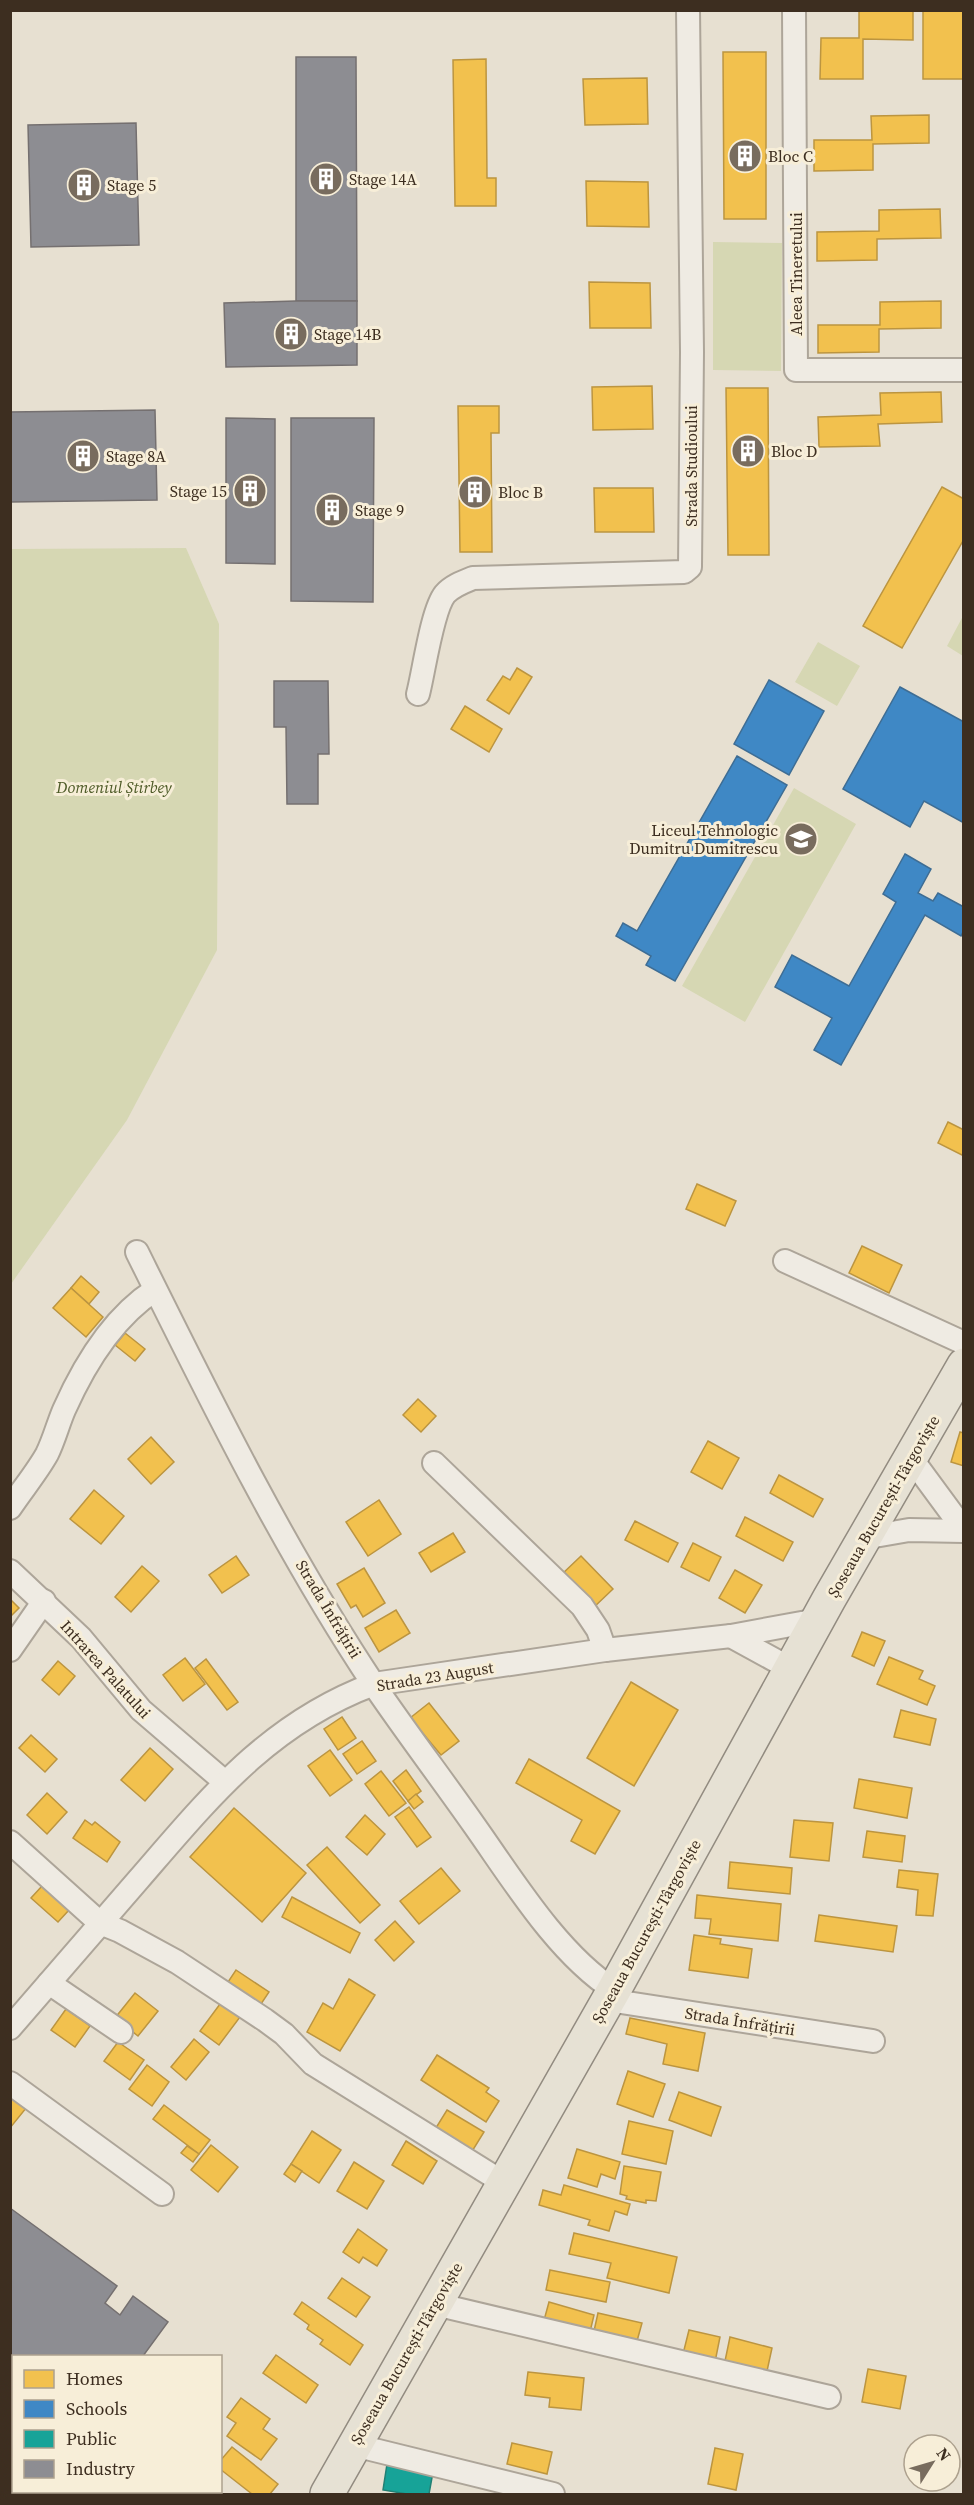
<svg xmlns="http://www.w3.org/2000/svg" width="974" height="2505" viewBox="0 0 974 2505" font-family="'Source Serif 4',serif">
<rect width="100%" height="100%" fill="#e7e0d1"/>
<g fill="#d6d7b3">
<polygon points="713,242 782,243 781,371 713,370"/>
<polygon points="186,548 219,624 217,950 127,1120 11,1284 11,549"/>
<polygon points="963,616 963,656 947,646"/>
<polygon points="818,642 860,666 837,706 795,682"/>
<polygon points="794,788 856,824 745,1022 682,986"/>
</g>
<g fill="#f2c14e" stroke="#bc9540" stroke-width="1.5">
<polygon points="859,10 913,11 913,40 863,39 863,79 820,79 821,38 859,38"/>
<rect x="923" y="10" width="41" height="69"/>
<polygon points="723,52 766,52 766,219 724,219"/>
<polygon points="486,59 487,178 496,178 496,206 455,206 453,60"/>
<polygon points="647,78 648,124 585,125 583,79"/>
<polygon points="929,115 929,143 873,144 873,170 814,171 814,140 872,140 871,116"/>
<polygon points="586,181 648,182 649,227 587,226"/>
<polygon points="940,209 941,238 877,239 877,260 817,261 817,232 879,231 879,210"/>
<polygon points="589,282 650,283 651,328 590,328"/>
<polygon points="941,301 941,328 879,329 879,352 818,353 818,325 880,325 880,302"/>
<polygon points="652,386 653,429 593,430 592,387"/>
<polygon points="726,388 768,388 769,555 728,555"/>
<polygon points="941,392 942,422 878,424 880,446 819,447 818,417 881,415 880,393"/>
<polygon points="458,406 499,406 499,433 491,433 492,552 460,552"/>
<polygon points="942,487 964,499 964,539 902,648 863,626"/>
<polygon points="594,488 653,488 654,532 595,532"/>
<polygon points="517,668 532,677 509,714 487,700 503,676 510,680"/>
<polygon points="465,706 502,729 489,752 451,729"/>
<polygon points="948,1122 964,1130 964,1156 938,1143"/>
<polygon points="697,1184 736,1201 725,1226 686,1209"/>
<polygon points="862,1246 902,1265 889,1293 849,1273"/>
<polygon points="81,1276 99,1292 89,1304 71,1288"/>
<polygon points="71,1288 103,1317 86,1337 53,1308"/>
<polygon points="125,1333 145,1349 135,1361 115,1345"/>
<polygon points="418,1399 436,1416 421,1432 403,1415"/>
<polygon points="960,1432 964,1433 964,1466 951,1462"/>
<polygon points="151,1437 174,1462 151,1484 128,1459"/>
<polygon points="708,1441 739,1458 722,1489 691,1472"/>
<polygon points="779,1475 823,1499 813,1517 770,1493"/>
<polygon points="94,1490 124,1516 101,1544 70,1519"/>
<polygon points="379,1500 401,1534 368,1556 346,1522"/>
<polygon points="745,1517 793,1542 783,1561 736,1536"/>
<polygon points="635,1521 678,1543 668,1562 625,1540"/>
<polygon points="453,1533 465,1552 431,1572 419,1553"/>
<polygon points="693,1543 721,1557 709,1581 681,1567"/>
<polygon points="236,1556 249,1575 222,1593 209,1575"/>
<polygon points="581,1556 613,1589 592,1609 560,1576"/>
<polygon points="142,1566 159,1581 131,1612 115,1597"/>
<polygon points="364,1568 385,1603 363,1617 356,1605 351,1608 337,1584"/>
<polygon points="735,1570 762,1585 745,1613 719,1598"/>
<polygon points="10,1599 19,1608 10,1617"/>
<polygon points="396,1610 410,1633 379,1652 365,1628"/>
<polygon points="862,1632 885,1641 874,1666 852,1656"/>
<polygon points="889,1657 923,1671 919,1679 935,1686 927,1705 877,1684"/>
<polygon points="185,1658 205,1684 183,1701 163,1675"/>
<polygon points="206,1659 238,1702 227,1710 195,1668"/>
<polygon points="58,1661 75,1676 59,1695 42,1680"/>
<polygon points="631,1682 678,1710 634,1786 587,1758"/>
<polygon points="429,1703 459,1741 441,1755 410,1718"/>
<polygon points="901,1710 936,1719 930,1745 894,1737"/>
<polygon points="342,1717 356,1738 338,1750 324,1729"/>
<polygon points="31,1735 57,1759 45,1772 19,1748"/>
<polygon points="362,1741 376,1761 357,1774 343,1754"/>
<polygon points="150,1748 173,1769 145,1801 121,1780"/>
<polygon points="330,1750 352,1780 330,1796 308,1766"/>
<polygon points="529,1759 620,1811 595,1854 571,1841 582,1820 516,1783"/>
<polygon points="406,1770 421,1791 408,1801 393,1781"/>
<polygon points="381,1771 406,1803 389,1816 365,1784"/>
<polygon points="859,1779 912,1788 907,1818 854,1808"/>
<polygon points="47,1793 67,1812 47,1834 27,1815"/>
<polygon points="416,1794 423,1802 414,1809 408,1801"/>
<polygon points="409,1807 431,1837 417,1847 395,1817"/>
<polygon points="234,1808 306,1873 262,1922 190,1857"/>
<polygon points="365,1815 385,1834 367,1855 346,1837"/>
<polygon points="85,1820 92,1825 95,1822 120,1842 107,1862 73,1838"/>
<polygon points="794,1820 833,1823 829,1861 790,1857"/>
<polygon points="867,1831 905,1836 902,1862 863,1857"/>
<polygon points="327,1847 380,1905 360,1923 307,1865"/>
<polygon points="730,1862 792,1868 790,1894 728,1888"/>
<polygon points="441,1868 460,1891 419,1924 400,1901"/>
<polygon points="899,1870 938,1874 933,1916 916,1915 918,1890 897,1887"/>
<polygon points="42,1886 69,1910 58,1922 31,1898"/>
<polygon points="697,1895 781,1904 778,1941 709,1934 711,1919 695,1918"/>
<polygon points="292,1897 360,1933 350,1953 282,1917"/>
<polygon points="819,1915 897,1926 893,1952 815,1941"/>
<polygon points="395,1921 414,1942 394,1961 375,1940"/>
<polygon points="694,1935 721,1939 720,1944 752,1949 748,1978 689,1970"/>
<polygon points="236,1970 269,1992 259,2007 226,1985"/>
<polygon points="349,1979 375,1995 340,2051 307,2032 323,2003 333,2009"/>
<polygon points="135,1993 158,2011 138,2036 115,2018"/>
<polygon points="220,2004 240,2017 219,2045 200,2031"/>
<polygon points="66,2009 90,2026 75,2047 51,2030"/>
<polygon points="630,2018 705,2033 698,2071 663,2064 667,2044 626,2034"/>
<polygon points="194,2039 209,2052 186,2080 171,2067"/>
<polygon points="118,2042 144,2060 130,2080 104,2061"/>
<polygon points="437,2055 489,2088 486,2092 499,2101 486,2122 421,2080"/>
<polygon points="147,2065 169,2082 152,2106 129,2089"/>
<polygon points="628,2071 665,2084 653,2117 617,2104"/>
<polygon points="679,2092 721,2107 711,2136 669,2120"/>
<polygon points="10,2094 27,2107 10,2128"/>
<polygon points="164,2105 210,2140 199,2154 153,2119"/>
<polygon points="447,2110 484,2132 471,2153 434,2131"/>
<polygon points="629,2121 673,2131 666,2164 622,2154"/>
<polygon points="312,2131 341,2150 319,2183 291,2164"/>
<polygon points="406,2141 437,2161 423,2184 392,2165"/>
<polygon points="211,2145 238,2167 218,2192 191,2170"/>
<polygon points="187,2146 199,2154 193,2162 181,2153"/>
<polygon points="577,2149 620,2162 615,2179 601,2174 597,2187 568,2178"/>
<polygon points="354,2162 384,2181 367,2209 337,2191"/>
<polygon points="291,2164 302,2171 295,2182 284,2174"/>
<polygon points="624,2166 661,2172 656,2201 646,2200 646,2203 626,2199 627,2196 620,2194"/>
<polygon points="564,2185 630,2204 627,2215 615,2211 609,2231 588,2225 590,2220 539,2205 543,2190 561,2195"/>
<polygon points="358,2229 387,2250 377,2266 363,2257 359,2263 343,2252"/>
<polygon points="574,2233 677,2257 669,2293 607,2278 611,2263 569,2254"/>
<polygon points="550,2270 610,2282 606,2302 546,2290"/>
<polygon points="342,2278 370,2297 356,2317 328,2298"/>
<polygon points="302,2302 363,2345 350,2365 320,2344 323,2340 307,2329 309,2325 294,2314"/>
<polygon points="549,2302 594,2315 589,2336 543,2324"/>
<polygon points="598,2313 642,2323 637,2341 594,2331"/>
<polygon points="689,2330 720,2337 715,2362 683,2354"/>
<polygon points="730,2337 772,2348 767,2371 725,2361"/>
<polygon points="276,2355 318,2385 306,2403 263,2373"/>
<polygon points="868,2369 906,2376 900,2409 862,2402"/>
<polygon points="528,2372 584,2378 581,2410 549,2407 550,2398 525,2395"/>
<polygon points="241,2398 270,2419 263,2429 277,2439 261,2460 227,2436 236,2423 227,2417"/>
<polygon points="14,2438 14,2471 10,2469 10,2443"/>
<polygon points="512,2443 552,2452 547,2474 507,2464"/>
<polygon points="232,2447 278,2484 270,2494 252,2494 220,2469 220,2461"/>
<polygon points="715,2448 743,2454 736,2490 708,2484"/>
<polygon points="52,2492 99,2492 101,2493 50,2494"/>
</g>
<g fill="#3f88c5" stroke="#3e6d94" stroke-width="1.5">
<polygon points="769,680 824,711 789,775 734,744"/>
<polygon points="900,687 964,722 964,823 924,801 910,827 843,789"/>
<polygon points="737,756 787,785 675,981 646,965 651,956 616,936 623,923 637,931"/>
<polygon points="905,854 931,869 918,893 933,901 938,893 964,907 964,930 961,936 925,915 841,1065 814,1050 832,1018 775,987 792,955 849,986 896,902 883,894"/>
</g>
<polygon fill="#17a398" stroke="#228074" stroke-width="1.5" points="387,2464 433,2472 429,2494 407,2494 383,2490"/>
<g fill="#8d8d92" stroke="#757070" stroke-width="1.5">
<polygon points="296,57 356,57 357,301 296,301"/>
<polygon points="136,123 139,245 31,247 28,125"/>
<polygon points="296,301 357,301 357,365 226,367 224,303"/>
<polygon points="155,410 157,500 10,502 10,412"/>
<polygon points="226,418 275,419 275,564 226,563"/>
<polygon points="291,418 374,418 373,602 291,601"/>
<polygon points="274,681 328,681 329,754 318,754 318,804 287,804 286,727 274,727"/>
<polygon points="10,2208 117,2286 105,2303 120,2315 133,2296 168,2322 143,2356 14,2356 14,2359 10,2357"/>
</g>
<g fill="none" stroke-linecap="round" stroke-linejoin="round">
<g stroke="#ada599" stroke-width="26">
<g id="street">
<polyline points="794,10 796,370 964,370"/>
<path d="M 418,694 C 424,671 432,610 445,594 C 452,586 463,582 473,578 L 684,572 L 690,567 L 692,352 L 688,10"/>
<path d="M 137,1252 C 210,1399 283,1548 374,1685 C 406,1732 441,1778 474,1825 C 513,1880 557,1953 614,1990"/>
<polyline points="785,1261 964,1343"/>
<polyline points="911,1458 964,1530"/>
<polyline points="434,1463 582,1606 598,1630 605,1650"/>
<path d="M 10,1508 C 22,1490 37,1472 47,1454 C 54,1440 58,1424 64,1410 C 84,1365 113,1317 155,1290"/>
<polyline points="863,1538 909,1530 964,1531"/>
<polyline points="10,1571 81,1638 141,1710 225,1782"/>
<polyline points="731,1636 791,1669"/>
<polyline points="10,1650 44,1601"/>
<polyline points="10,1842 100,1923 120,1931 177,1962 265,2020 284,2034 313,2064 504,2183"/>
<polyline points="49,1983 121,2032"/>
<polyline points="608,2000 873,2041"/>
<path d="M 10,2028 C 53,1978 96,1929 139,1879 C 210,1797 269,1723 374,1684 L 605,1650 L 731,1636 L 818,1620"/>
<polyline points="10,2083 162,2194"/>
<polyline points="435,2304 829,2397"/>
<polyline points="354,2445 553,2494"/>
<polyline points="140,2492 145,2494"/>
</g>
</g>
<g stroke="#928b80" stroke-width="36">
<polyline id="primary" points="327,2494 614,1990 829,1599 964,1365"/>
</g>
<use href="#street" stroke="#efebe3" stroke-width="22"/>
<use href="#primary" stroke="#e6e1d4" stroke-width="33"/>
</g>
<defs>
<g id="building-disc" transform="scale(1.725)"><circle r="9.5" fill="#786c5e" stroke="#f7eed8"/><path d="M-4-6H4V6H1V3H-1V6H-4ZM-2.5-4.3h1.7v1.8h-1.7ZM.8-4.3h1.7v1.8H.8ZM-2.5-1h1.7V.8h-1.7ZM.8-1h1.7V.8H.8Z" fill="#fff"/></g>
<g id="school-disc" transform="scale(1.725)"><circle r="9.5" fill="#786c5e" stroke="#f7eed8"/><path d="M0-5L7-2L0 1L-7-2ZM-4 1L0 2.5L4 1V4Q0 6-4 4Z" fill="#fff"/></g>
</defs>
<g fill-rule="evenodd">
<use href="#building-disc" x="745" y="156"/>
<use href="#building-disc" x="326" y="179"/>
<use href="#building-disc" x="84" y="185"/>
<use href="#building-disc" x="291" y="334"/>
<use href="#building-disc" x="748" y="451"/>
<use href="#building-disc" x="83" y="456"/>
<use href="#building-disc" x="250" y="491"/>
<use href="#building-disc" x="475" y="492"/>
<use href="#building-disc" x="332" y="510"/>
<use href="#school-disc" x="801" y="839"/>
</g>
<g text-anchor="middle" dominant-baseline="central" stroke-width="6" stroke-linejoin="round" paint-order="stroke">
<g font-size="16" fill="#3d2e20" stroke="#f7eed8" text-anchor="start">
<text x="768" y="156">Bloc C</text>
<text x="349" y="179">Stage 14A</text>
<text x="107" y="185">Stage 5</text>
<text x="314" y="334">Stage 14B</text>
<text x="771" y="451">Bloc D</text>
<text x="106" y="456">Stage 8A</text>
<text x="227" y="491" text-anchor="end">Stage 15</text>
<text x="498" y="492">Bloc B</text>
<text x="355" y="510">Stage 9</text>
<text x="778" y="830" text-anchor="end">Liceul Tehnologic<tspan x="778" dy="18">Dumitru Dumitrescu</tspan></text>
</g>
<g font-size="16" fill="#3d2e20" stroke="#f7eed8">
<text transform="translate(796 274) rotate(-90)">Aleea Tineretului</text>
<text transform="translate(691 466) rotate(-90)">Strada Studioului</text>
<text transform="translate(883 1506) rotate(-60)">Șoseaua București-Târgoviște</text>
<text transform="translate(329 1609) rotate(59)">Strada Înfrățirii</text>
<text transform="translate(106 1669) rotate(48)">Intrarea Palatului</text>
<text transform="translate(435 1676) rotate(-9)">Strada 23 August</text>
<text transform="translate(646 1931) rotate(-61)">Șoseaua București-Târgoviște</text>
<text transform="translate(740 2021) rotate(9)">Strada Înfrățirii</text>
<text transform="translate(406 2353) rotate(-60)">Șoseaua București-Târgoviște</text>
</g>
<g font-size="16" font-style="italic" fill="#4d5a26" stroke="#f7eed8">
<text x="114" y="787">Domeniul Știrbey</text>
</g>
</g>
<rect width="974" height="2505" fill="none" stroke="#3d2e20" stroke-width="24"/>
<rect x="12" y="2355" width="210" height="138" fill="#f7eed8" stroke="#ada18e" stroke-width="1.5"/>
<rect x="24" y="2370" width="30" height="18" fill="#f2c14e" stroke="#ada18e" stroke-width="1.5"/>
<text x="66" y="2385" font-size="18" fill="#3d2e20">Homes</text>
<rect x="24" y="2400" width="30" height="18" fill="#3f88c5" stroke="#ada18e" stroke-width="1.5"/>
<text x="66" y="2415" font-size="18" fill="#3d2e20">Schools</text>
<rect x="24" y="2430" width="30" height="18" fill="#17a398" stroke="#ada18e" stroke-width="1.5"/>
<text x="66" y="2445" font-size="18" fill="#3d2e20">Public</text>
<rect x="24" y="2460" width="30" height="18" fill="#8d8d92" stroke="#ada18e" stroke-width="1.5"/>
<text x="66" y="2475" font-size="18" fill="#3d2e20">Industry</text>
<g transform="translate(932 2463) rotate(53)"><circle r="28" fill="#f7eed8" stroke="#ada18e" stroke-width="1.5"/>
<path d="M0-4.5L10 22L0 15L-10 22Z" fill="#786c5e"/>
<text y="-9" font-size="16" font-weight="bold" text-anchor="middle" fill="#3d2e20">N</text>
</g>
</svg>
